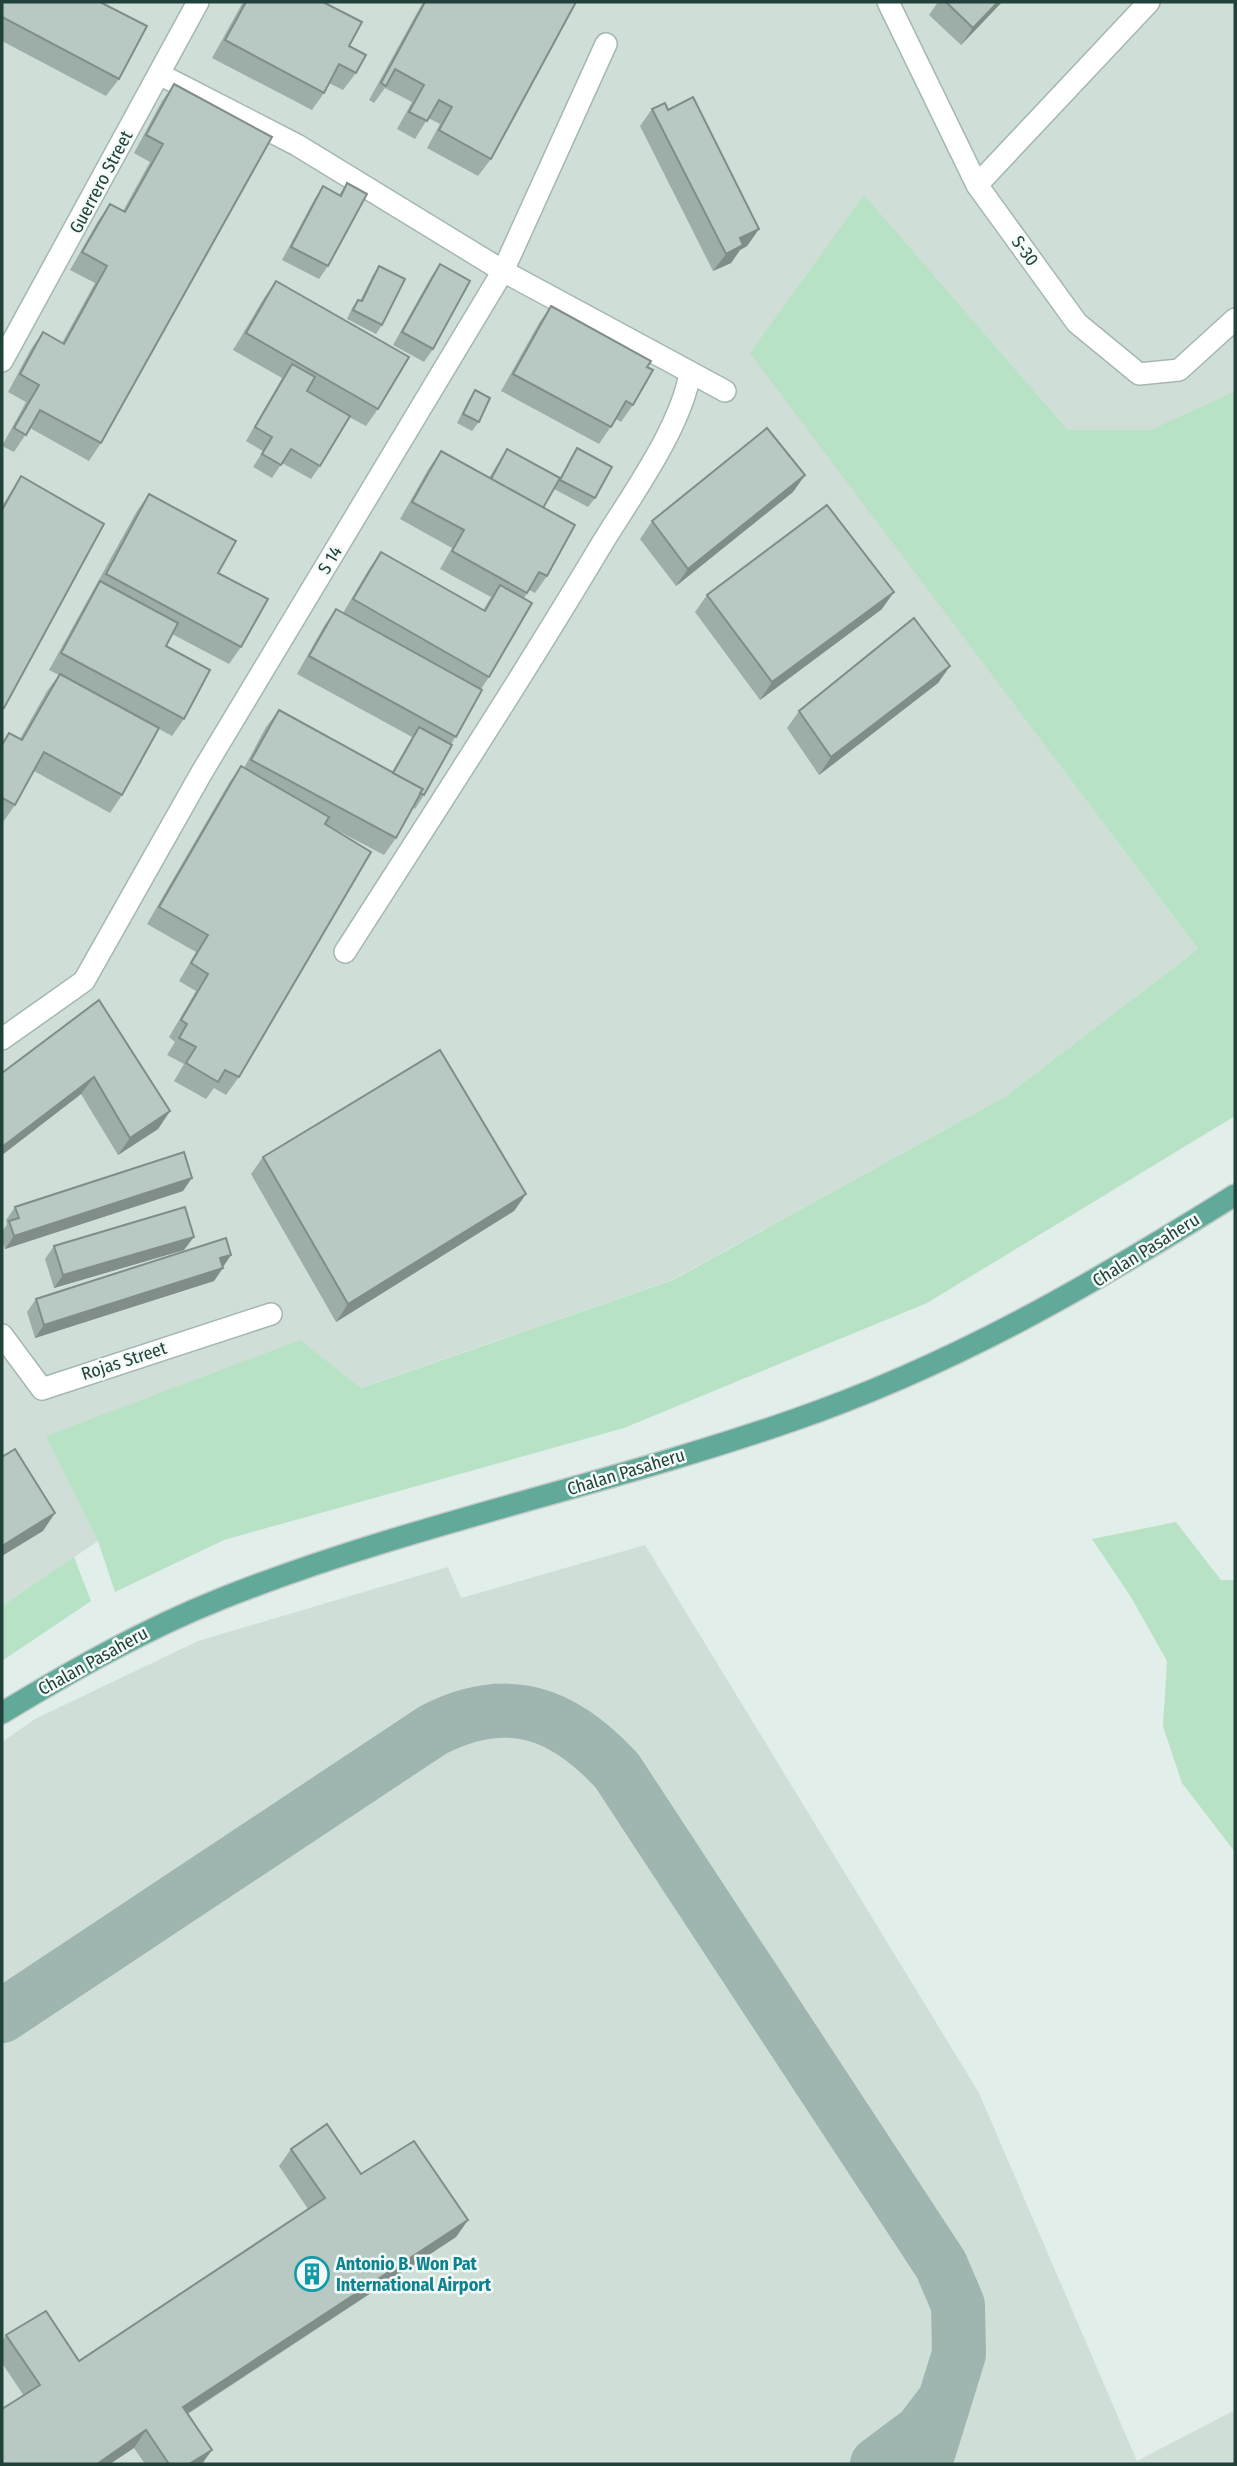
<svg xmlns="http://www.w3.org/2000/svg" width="1237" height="2466" viewBox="0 0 1237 2466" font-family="'Fira Sans Condensed',sans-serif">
<rect width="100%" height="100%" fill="#e2eee9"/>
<g fill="#d0ded8">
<polygon points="2,2 1235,2 1235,391 1150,430 1068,430 864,196 751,353 1198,949 1006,1096 672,1280 360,1388 47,1437 98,1541 2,1606"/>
<polygon points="645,1545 979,2093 1137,2461 1235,2410 1235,2464 2,2464 2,1742 35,1719 198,1641 448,1567 461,1598"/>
</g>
<g fill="#b8e2c5">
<polygon points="864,195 1068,430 1150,430 1235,391 1235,1116 927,1303 624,1428 224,1540 115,1592 98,1541 46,1436 300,1340 361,1388 673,1280 1006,1096 1198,949 750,353"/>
<polygon points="1176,1522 1221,1580 1235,1580 1235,1852 1182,1783 1163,1726 1167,1661 1131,1597 1092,1539"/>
<polygon points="74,1557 91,1601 2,1661 2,1606"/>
</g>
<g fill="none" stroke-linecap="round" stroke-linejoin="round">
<g stroke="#9eb6af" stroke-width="54">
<path d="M 2,2016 L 433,1730 C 507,1692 563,1712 617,1771 L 941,2265 L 958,2305 L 959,2354 L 925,2464"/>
<polyline points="877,2464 921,2431 940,2406"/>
</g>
<g stroke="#a4b7b1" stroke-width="24">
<g id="minor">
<polyline points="888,2 977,185 1077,323 1139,374 1179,370 1235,319"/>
<polyline points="159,74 297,145 503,271 725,391"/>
<polyline points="977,185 1149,2"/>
<polyline points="2,361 198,2"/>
<path d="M 345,952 C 432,816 520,681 603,542 C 632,495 681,427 690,373"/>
<polyline points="2,1039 84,981 202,772 503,271 606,44"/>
<polyline points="2,1335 42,1389 271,1314"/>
</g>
</g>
<g stroke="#c1cac8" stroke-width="24">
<path id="major" d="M 2,1713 C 73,1670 145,1629 223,1598 C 407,1525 604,1486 791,1421 C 954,1365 1089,1286 1235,1195"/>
</g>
<use href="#minor" stroke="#fff" stroke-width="21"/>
<use href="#major" stroke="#61a999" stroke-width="21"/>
</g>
<g fill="#9dada7">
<polygon points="2,2 119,79 106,96 2,41"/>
<polygon points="243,2 323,2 349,46 356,73 343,90 329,83 324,93 312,110 212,58"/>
<polygon points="423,2 576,2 491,159 478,176 427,148 440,124 428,118 415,139 397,129 412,102 385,88 374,103 369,100"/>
<polygon points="938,2 1002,2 961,45 929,15"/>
<polygon points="174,84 101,443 89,461 30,428 14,452 2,446 26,402 8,392 31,349 43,332 62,343 95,283 70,270 98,221 110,204 123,211 150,162 134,153 162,101"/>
<polygon points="652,109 668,110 759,229 747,246 740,250 731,263 713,271 640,126"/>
<polygon points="347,183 328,266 319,279 282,260 314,200 323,186 339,195"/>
<polygon points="440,264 433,349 424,362 393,345 431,277"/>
<polygon points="379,266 382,325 376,334 347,319 352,308 358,300 360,301 373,275"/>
<polygon points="276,281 378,409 366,426 349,417 320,466 311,479 282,463 272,478 253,467 263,451 246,441 282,378 233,350 264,298"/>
<polygon points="551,306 647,367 633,405 621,422 616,419 599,444 501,391 539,323"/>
<polygon points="475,390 479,422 472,431 457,423 469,399"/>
<polygon points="577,448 595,498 588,507 554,489 571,457"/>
<polygon points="507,449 543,508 547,576 535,593 529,590 524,598 489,677 481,689 424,795 415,809 413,807 396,838 384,855 325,824 239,1077 226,1095 214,1088 206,1099 174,1081 184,1064 167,1055 175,1042 169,1037 196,991 179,981 196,952 147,924 229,783 241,766 244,768 266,727 279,710 392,772 412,737 297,674 324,626 336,609 343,613 369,569 381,552 483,610 491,597 440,569 452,548 400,519 429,468 441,451 489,478 498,463"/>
<polygon points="805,475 793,492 676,586 640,539 652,521"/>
<polygon points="21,476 4,708 2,711 2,506"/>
<polygon points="149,494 218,573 241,647 229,664 172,634 166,646 184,719 172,736 159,729 122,795 110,813 34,771 15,805 3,822 2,743 9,733 20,739 47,691 59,675 49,670 137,511"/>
<polygon points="707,595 882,609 760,700 695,612"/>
<polygon points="950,666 938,683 819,775 787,728 799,711"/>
<polygon points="99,1000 170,1111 158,1129 118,1155 81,1094 2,1155 2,1073"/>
<polygon points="263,1157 526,1194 514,1211 336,1322 251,1174"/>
<polygon points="183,1191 5,1249 2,1240 2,1232 7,1224 6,1220 15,1207"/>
<polygon points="54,1246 184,1250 54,1288 45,1259"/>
<polygon points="231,1255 214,1281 35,1338 27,1312 36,1299"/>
<polygon points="291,2149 361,2174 468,2220 456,2237 188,2414 202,2464 145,2464 134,2448 24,2396 2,2363 2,2341 6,2335 79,2361 308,2209 279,2166"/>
</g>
<g fill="#808d88">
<polygon points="998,2 1002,2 961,45 973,28"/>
<polygon points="759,229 747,246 740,250 731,263 713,271 726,254 740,238"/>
<polygon points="805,475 793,492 676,586 688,569"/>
<polygon points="894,592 882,609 760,700 772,682"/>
<polygon points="950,666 938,683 819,775 831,757"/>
<polygon points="94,1077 81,1094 2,1155 2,1147"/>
<polygon points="170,1111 158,1129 118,1155 130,1138"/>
<polygon points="192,1178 183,1191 5,1249 14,1236"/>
<polygon points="526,1194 514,1211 336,1322 348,1304"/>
<polygon points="194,1237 184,1250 54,1288 63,1275"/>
<polygon points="231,1255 222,1268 220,1258"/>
<polygon points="223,1268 214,1281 35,1338 44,1325"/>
<polygon points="55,1513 43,1531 2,1556 2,1546"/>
<polygon points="468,2220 456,2237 171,2424 183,2407"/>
<polygon points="146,2430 134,2448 110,2464 97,2464"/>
<polygon points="212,2450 202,2464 189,2464"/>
</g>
<g fill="#b7c9c2" stroke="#808d88" stroke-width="2">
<polygon points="2,2 100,2 147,26 119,79 2,17"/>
<polygon points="246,2 323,2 362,22 349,46 366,55 356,73 339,64 324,93 225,40"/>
<polygon points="425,2 576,2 491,159 439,130 452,107 439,100 427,121 409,112 424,85 395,69 386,86 381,83"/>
<polygon points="946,2 998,2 973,28"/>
<polygon points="174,84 272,137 101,443 40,410 26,435 14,428 39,385 20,374 43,332 64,344 107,266 82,252 110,204 125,212 163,144 146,135"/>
<polygon points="693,97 759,229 740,238 743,245 726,254 652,109 665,103 668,110"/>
<polygon points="347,183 367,194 328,266 291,247 323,186 341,196"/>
<polygon points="440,264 470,281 433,349 402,332"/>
<polygon points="379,266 405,279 382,325 353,310 358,300 362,301"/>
<polygon points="276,281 409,357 378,409 246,333"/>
<polygon points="551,306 651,361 647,367 653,370 633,405 626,401 611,427 513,374"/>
<polygon points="292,364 315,377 307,391 350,416 320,466 291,449 281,465 262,454 272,437 255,427"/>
<polygon points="475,390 490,398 479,422 463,414"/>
<polygon points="767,428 805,475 688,569 652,521"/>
<polygon points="577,448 612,467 595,498 560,480"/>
<polygon points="507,449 560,478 543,508 491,479"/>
<polygon points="441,451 575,525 547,576 539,572 527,593 452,551 464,530 412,502"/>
<polygon points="21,476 104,524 4,708 2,707 2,510"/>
<polygon points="149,494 236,541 218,573 268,599 241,647 106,574"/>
<polygon points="827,505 894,592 772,682 707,595"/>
<polygon points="381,552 485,611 500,585 532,603 489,677 353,599"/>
<polygon points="100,581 178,623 166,646 210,670 184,719 61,653"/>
<polygon points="336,609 482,690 456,737 309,656"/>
<polygon points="914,618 950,666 831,757 799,711"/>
<polygon points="60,674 159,728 122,795 44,752 15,805 2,798 2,745 9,733 22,740"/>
<polygon points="279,710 423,789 396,838 251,760"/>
<polygon points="419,727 452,745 424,795 420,793 423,789 393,773"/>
<polygon points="241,766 329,817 325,824 371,852 239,1077 225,1070 218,1082 186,1063 196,1047 179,1038 187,1024 181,1020 208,974 191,963 208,935 159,907"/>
<polygon points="99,1000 170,1111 130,1138 94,1077 2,1147 2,1073"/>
<polygon points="440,1050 526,1194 348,1304 263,1157"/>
<polygon points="184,1152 192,1178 14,1236 9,1221 19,1218 15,1207"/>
<polygon points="185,1207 194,1237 63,1275 54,1246"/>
<polygon points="226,1238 231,1255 220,1258 223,1268 44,1325 36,1299"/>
<polygon points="15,1449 55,1513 2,1546 2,1457"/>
<polygon points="327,2124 361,2174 414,2141 468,2220 183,2407 212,2450 189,2464 169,2464 146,2430 97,2464 2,2464 2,2409 40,2385 6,2335 46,2311 79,2361 325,2198 291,2149"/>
</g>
<defs>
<g id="building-ring" transform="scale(1.75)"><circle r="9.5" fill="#f3faf7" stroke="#0f9aa8" stroke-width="1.5"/><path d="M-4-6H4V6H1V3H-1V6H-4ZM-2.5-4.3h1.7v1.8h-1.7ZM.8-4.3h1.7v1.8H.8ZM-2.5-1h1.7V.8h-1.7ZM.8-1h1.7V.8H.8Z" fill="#0f9aa8"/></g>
</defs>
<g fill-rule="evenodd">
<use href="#building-ring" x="312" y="2274"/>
</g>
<g text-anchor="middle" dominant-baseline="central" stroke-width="5" stroke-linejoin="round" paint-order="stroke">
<g font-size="18" fill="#20423a" stroke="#f3faf7">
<text transform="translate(101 182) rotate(-62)">Guerrero Street</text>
<text transform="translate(1025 251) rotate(54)">S-30</text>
<text transform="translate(330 560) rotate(-59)">S 14</text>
<text transform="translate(1146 1250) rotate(-32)">Chalan Pasaheru</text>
<text transform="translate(124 1361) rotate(-18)">Rojas Street</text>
<text transform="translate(626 1472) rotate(-17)">Chalan Pasaheru</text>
<text transform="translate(93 1661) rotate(-29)">Chalan Pasaheru</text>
</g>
<g font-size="18" font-weight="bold" fill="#0d838f" stroke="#f3faf7" text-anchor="start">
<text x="336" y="2264">Antonio B. Won Pat<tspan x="336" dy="21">International Airport</tspan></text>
</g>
</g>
<rect width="1237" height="2466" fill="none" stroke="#20423a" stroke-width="7"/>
</svg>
